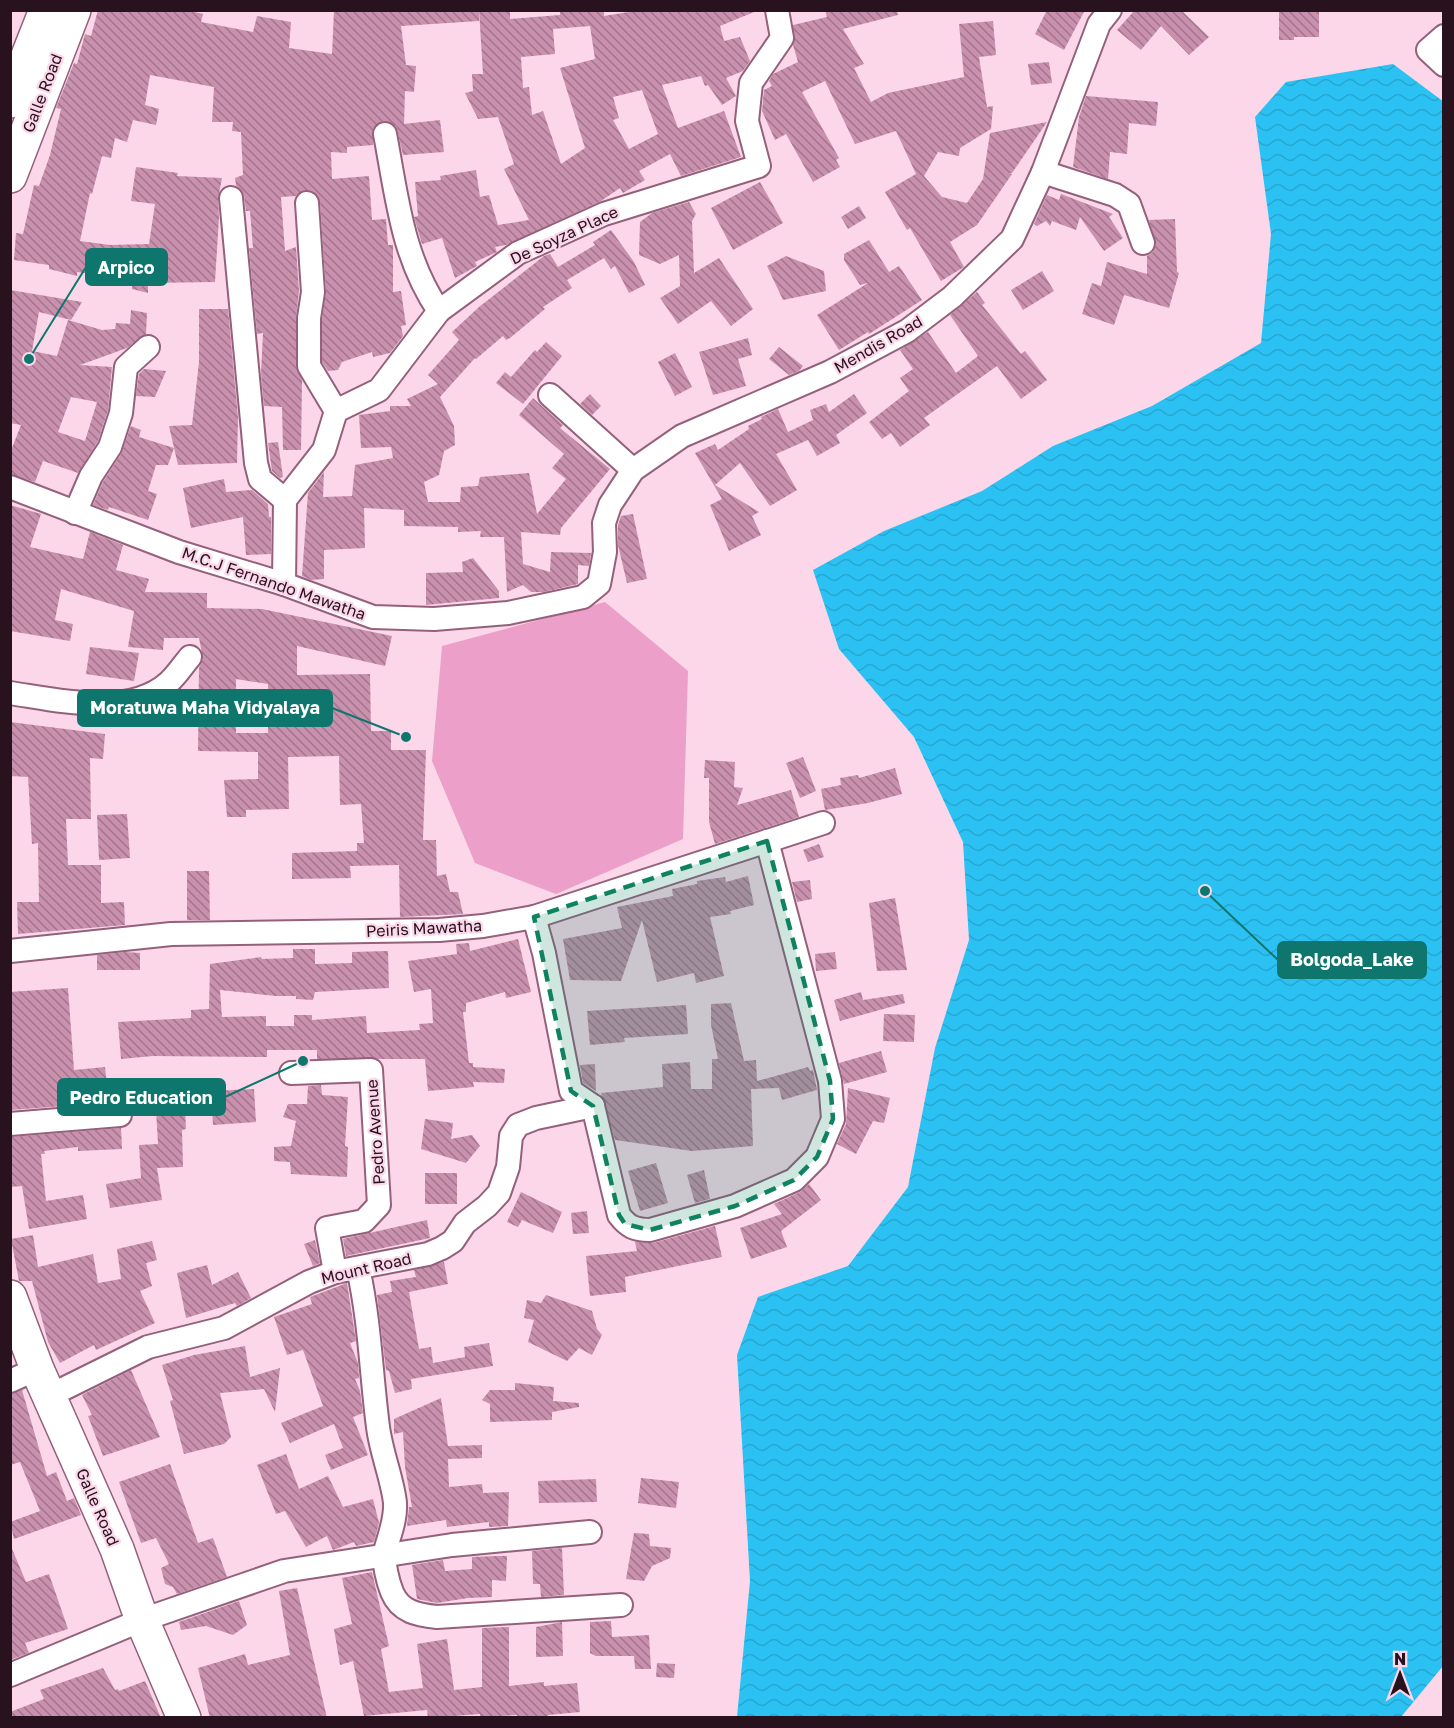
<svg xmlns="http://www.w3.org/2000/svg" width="1454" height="1728" viewBox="0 0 1454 1728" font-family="'Golos Text',sans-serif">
<defs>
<pattern id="water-waves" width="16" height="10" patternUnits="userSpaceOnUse" patternTransform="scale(1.5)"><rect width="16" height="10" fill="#2bc2f3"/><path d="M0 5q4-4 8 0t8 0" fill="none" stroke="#26a6d0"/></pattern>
<pattern id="building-back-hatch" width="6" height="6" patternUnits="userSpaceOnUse" patternTransform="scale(1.5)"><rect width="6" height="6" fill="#c991ae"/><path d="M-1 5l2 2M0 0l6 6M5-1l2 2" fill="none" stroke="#a3758d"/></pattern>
</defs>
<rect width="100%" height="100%" fill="#fbd7e9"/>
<polygon fill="#ec9fc8" points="605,602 688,671 683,839 556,894 475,863 432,761 442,646"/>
<polygon fill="url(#water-waves)" points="1393,64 1444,102 1443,1666 1401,1717 737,1717 750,1581 737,1355 758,1297 848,1266 908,1187 935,1048 969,940 963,842 914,737 839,649 813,570 884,531 982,491 1053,446 1152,406 1261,343 1271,234 1255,117 1286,82"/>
<g fill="url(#building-back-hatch)" fill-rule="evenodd">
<polygon points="98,10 187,10 203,14 201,22 253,32 257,16 291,22 289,48 332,54 334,10 479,10 479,21 401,26 406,65 416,66 414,92 405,91 404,124 440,120 444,152 403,155 396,126 383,121 373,129 373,145 347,147 347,153 331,152 332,179 369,176 372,220 386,219 388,245 393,245 393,292 401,291 406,325 401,326 403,336 390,353 373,357 372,352 342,362 338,370 328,371 322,362 322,319 326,291 320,202 313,191 307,190 296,196 281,197 285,251 296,247 299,291 296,318 296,366 302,380 301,450 283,450 282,407 264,406 261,374 263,333 257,334 249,248 253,248 250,211 246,211 244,196 236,185 235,178 243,175 241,132 232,131 233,122 212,122 214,87 150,75 145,105 159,109 156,125 133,120 127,142 115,138 111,158 102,156 92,194 90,193 80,241 110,245 149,244 155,204 131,201 136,167 178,173 177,176 222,178 218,199 219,217 215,282 148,283 148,293 132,289 132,282 107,280 107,276 77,272 77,276 49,269 49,265 14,260 16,233 23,234 34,185 39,186 50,155 61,109 56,108 74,63 77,64 85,34 91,36"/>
<path d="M 479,10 L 510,10 L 510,19 L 560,15 L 560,10 L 604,10 L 604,16 L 641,10 L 759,10 L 720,26 L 724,41 L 740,37 L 750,61 L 743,71 L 726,78 L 736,96 L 722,105 L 708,85 L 705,86 L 701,76 L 662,85 L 678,128 L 724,111 L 741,157 L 681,176 L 670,154 L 639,171 L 645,180 L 623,193 L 620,188 L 601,201 L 506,245 L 495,247 L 497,252 L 475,262 L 477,266 L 455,278 L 442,238 L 422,244 L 414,217 L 418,216 L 415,182 L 441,180 L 440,176 L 476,170 L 480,197 L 489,195 L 498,225 L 529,220 L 504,169 L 514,164 L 498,117 L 478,119 L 465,93 L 473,91 L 472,74 L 483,74 ZM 590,26 L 595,59 L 560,68 L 585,148 L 561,164 L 543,111 L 532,115 L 529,87 L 523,88 L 521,57 L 555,54 L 553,29 ZM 642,90 L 658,134 L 629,149 L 613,120 L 619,118 L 613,97 Z"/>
<polygon points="825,10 897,10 898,15 843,29 864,64 854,68 871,102 888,93 964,77 959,24 993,21 996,55 979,57 987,107 993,106 991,129 960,148 959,156 938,152 924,176 942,197 967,203 983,179 990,133 1047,122 1012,173 1009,173 1012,174 977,225 950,242 964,267 941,281 910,228 907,230 885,192 916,174 896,131 855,144 825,81 802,92 839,158 836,160 840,167 813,182 786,134 775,140 762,111 764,90 772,86 769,81 773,74 798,62 793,45 793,25 827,17"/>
<polygon points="1047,10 1085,10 1064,50 1035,34"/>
<polygon points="1135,10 1181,10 1209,37 1189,55 1161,26 1141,50 1117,30"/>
<polygon points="1319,10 1319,37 1294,37 1294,40 1279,40 1279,12"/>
<polygon points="1049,62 1052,83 1031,85 1028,64"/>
<polygon points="1086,96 1158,102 1156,126 1129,123 1127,154 1110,152 1108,179 1073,167 1079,117"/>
<polygon points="760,182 783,223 733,250 711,208"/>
<polygon points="1061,194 1113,214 1109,217 1123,238 1104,251 1080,217 1076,230 1052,221 1050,226 1046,221 1037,226 1034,224 1047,195 1059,200"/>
<polygon points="689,202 696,214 692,221 694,273 719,258 753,309 731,326 711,301 678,324 660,298 680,286 679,255 660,264 639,255 640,222 652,213"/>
<polygon points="859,206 866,218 848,229 841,217"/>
<polygon points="1175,219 1177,272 1179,273 1169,308 1124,295 1114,325 1082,314 1092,283 1101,286 1107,262 1147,274 1147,256 1153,252 1156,245 1149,220"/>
<polygon points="611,230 634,262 645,285 629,293 615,266 611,269 604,258 567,280 572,288 543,307 545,309 510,338 506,340 503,336 476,359 475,358 440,397 454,426 455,445 444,451 439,475 424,482 428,502 460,502 461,487 478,486 480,477 529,473 537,514 566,479 552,468 564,454 519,415 533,398 563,425 560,428 610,469 561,528 560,535 521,532 523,564 550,572 551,552 591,553 589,566 578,565 578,584 544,592 531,592 523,585 507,592 504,537 480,537 481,531 458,532 458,527 404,526 404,510 364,508 365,548 324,550 324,579 311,580 302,576 308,493 324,472 323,497 352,496 355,465 393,458 391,447 361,448 359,415 390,411 390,406 411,406 407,399 438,384 428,375 459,340 452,332 479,307 544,256 550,254 558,267 595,245 593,242"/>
<polygon points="869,240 889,272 899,266 922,300 869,334 868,332 839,350 817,315 868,283 860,285 844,260 844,254"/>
<polygon points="786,256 824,271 826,291 783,300 767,266"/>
<polygon points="1042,271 1054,291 1023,310 1011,290"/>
<path d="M 10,290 L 82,302 L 71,320 L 39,312 L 32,351 L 57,356 L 68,320 L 102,330 L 115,329 L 116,323 L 130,324 L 131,310 L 147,313 L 146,334 L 127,348 L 80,365 L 112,367 L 108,410 L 98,441 L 78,473 L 43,461 L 35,482 L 10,474 L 10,453 L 21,425 L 10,423 ZM 71,397 L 97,402 L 85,441 L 58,432 Z"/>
<polygon points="977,292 985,303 982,305 1003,331 1021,354 1025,351 1047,380 1021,399 997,366 924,418 930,425 900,447 891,433 882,439 869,422 909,391 900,378 913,369 900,350 928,332 956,373 978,356 950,315"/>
<polygon points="199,309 228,309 238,417 237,463 178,465 169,426 192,425 199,362"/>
<polygon points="748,338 752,355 738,359 746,386 713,395 699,352"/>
<polygon points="546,342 562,356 523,404 496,383 505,372 511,377 535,350 537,352"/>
<polygon points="779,347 803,366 799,371 789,375 769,359"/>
<polygon points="675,353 692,387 675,396 658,362"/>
<polygon points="144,369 166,371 155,397 136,396 139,374"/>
<polygon points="590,394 601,406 592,415 580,404"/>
<polygon points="854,394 867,413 836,435 840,443 817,456 808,440 776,454 797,490 770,506 740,463 715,485 759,512 752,516 761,535 729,551 710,505 722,499 695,453 715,444 718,450 749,429 748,426 762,419 761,417 778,409 788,432 813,420 810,410 826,404 829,412"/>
<polygon points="131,426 141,430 139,437 174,448 168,465 156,465 148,491 157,494 148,520 109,507 108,510 93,505 103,482 121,454"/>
<polygon points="278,442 283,477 280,478 272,471 268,443"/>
<polygon points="224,479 226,492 252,490 268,504 269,517 271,517 271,554 246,555 243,517 191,528 183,488"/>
<path d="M 10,505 L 41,514 L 30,547 L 83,559 L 90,532 L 123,545 L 116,570 L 149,579 L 145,592 L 207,593 L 207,608 L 262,609 L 392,636 L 385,666 L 297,646 L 297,675 L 370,674 L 371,731 L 391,731 L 391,750 L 426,750 L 423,840 L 436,840 L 437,876 L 446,874 L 450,892 L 458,892 L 463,914 L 400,917 L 399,865 L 350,866 L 351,878 L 292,879 L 292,853 L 357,851 L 357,843 L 364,843 L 361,804 L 340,805 L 339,756 L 288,757 L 289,809 L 246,810 L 246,817 L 227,817 L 224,780 L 258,779 L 258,752 L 198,751 L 199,668 L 203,659 L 199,638 L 164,638 L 163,650 L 128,647 L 134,611 L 61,589 L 55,620 L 73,624 L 70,641 L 10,631 ZM 236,679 L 268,684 L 268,733 L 236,733 Z"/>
<polygon points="633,514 647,579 627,583 618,545 618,525 621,516"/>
<polygon points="473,558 499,591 499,598 426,605 426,573 463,572 462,562"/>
<polygon points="90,647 139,653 134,681 86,674"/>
<polygon points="10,722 105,734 103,759 90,758 91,819 66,819 68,865 101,865 101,903 124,902 125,925 18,934 17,902 39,902 38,843 32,844 28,777 10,776"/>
<polygon points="803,757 816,791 800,798 786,763"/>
<polygon points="705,760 735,762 734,787 743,788 737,805 791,790 799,817 715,844 709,822 709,778 704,778"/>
<polygon points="895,768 902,794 868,803 825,810 821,789 841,785 840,778 858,775 859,778"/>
<polygon points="127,814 130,858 99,860 97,815"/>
<polygon points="819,844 824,857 808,862 803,850"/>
<polygon points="187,871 209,871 210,920 187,920"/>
<polygon points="748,876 754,905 730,911 731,914 710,917 724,976 696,983 694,973 657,982 642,920 621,981 570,980 563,939 622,928 617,907 673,896 672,889 697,884 697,881 725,877 726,882"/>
<polygon points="810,880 812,899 797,902 792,882"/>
<polygon points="895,898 907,970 877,971 869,903"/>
<polygon points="518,939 531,992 506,998 505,992 466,1003 466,1012 463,1012 469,1063 473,1063 473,1067 505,1069 504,1083 473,1082 474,1087 428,1091 425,1059 317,1059 317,1050 267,1050 267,1057 153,1056 121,1059 118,1022 191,1018 191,1010 209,1009 210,964 261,957 262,959 293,958 293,949 315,949 315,964 352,963 352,952 388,951 389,988 315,992 313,1000 296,999 296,996 276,996 220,990 222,1017 266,1016 266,1026 294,1026 294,1015 312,1015 312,1020 366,1016 367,1033 420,1030 419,1024 433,1023 431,989 414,992 408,961 457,954 456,944 469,943 470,951"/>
<polygon points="125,952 140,953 140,970 97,970 97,955"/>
<polygon points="835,952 837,969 816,971 815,954"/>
<polygon points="68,988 74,1070 105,1067 107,1084 89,1085 91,1104 10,1110 10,992"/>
<polygon points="861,992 863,1000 903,994 905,1003 840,1021 834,1000"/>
<polygon points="731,1003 744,1061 756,1060 757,1081 808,1067 810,1071 813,1070 817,1090 782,1100 779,1088 751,1089 753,1146 692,1151 615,1140 601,1093 663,1087 662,1064 690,1062 691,1089 712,1089 712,1059 718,1059 711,1025 711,1004"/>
<polygon points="686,1005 688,1034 624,1038 625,1042 590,1045 587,1011"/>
<polygon points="884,1014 915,1015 914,1042 883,1041"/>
<polygon points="881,1051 887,1072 844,1084 839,1063"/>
<polygon points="595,1064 596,1091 583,1083 580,1065"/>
<polygon points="321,1085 322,1095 348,1097 345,1146 348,1147 347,1177 291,1174 290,1162 274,1161 274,1147 291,1146 296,1121 283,1117 288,1104 307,1104 308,1086"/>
<polygon points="848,1088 890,1098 884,1123 873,1121 856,1154 837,1144 846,1124"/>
<polygon points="254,1089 256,1122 213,1125 211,1091"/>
<polygon points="184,1090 186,1129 182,1130 183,1167 157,1168 162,1200 110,1208 106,1184 141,1178 139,1145 158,1144 155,1092"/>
<polygon points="425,1119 453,1123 451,1139 472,1135 480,1146 466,1163 421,1149"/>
<polygon points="121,1128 122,1149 78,1151 78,1147 44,1151 45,1154 41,1154 46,1201 83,1195 87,1219 29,1229 22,1186 10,1187 10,1137"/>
<polygon points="656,1163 668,1203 640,1211 628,1171"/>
<polygon points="704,1170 710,1199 695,1203 687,1175"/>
<rect x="425" y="1173" width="32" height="31"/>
<polygon points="809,1184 821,1200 781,1231 787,1247 751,1259 740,1228 782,1214 774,1204 800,1192"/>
<polygon points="521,1192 562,1212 553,1233 522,1220 518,1227 507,1222"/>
<polygon points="587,1211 589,1233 573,1234 571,1213"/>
<polygon points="427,1220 430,1238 346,1256 343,1239"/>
<polygon points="715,1226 722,1257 625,1277 626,1292 590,1296 586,1256 637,1251 635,1242 653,1243"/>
<polygon points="33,1235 38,1267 93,1254 98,1283 121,1279 117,1249 152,1241 157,1260 146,1263 152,1286 140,1291 155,1323 96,1350 94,1345 60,1363 48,1342 32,1281 19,1281 11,1239"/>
<polygon points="315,1240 320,1263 313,1266 304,1244"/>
<polygon points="444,1262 448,1284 409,1292 419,1349 431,1347 433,1363 465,1357 464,1347 489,1343 493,1366 411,1379 412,1389 395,1393 389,1371 386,1370 377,1295 392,1292 390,1281 416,1277 414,1270"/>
<polygon points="207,1265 212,1285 238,1272 251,1298 237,1306 235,1303 186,1318 177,1273"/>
<polygon points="347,1283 356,1341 350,1343 358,1363 359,1378 355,1379 360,1391 363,1413 353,1417 368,1455 331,1470 325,1455 343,1448 334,1424 290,1443 281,1423 323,1406 303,1350 287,1355 274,1317 312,1304 310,1297"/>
<polygon points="546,1295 592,1311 597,1329 602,1335 592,1355 579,1348 567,1361 528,1342 534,1320 524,1318 527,1300 541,1303"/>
<polygon points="245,1346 250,1377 280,1368 275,1412 264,1389 220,1393 231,1437 224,1444 184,1454 170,1401 173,1400 162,1365 194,1355"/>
<polygon points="131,1370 160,1437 103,1456 88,1416 92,1415 82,1395"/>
<polygon points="515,1383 554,1387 553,1401 579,1403 579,1407 552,1412 552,1420 490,1422 490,1404 482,1400 490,1390 515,1390"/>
<polygon points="22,1390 47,1476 56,1472 67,1501 74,1498 81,1515 14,1539 10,1522 40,1511 20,1462 10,1465 10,1394"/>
<polygon points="441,1398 448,1446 482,1445 482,1458 448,1459 449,1487 482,1484 483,1493 509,1492 508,1526 489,1527 489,1522 447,1527 446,1520 407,1526 409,1507 412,1507 405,1467 403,1432 394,1434 394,1419"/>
<polygon points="286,1454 299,1489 328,1476 343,1507 373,1499 379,1523 374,1542 356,1546 354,1542 333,1550 327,1536 306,1547 285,1511 276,1514 257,1465"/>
<polygon points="170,1464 198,1543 213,1538 227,1577 177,1594 173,1587 165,1584 161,1568 169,1564 156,1538 141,1543 119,1482"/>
<polygon points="641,1478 679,1482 676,1508 638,1503"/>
<polygon points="596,1479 597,1502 539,1503 538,1481"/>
<polygon points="634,1533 649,1534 650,1546 671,1548 670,1558 652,1566 644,1581 626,1579"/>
<polygon points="10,1544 26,1582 49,1574 68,1629 25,1643 29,1653 10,1660"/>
<polygon points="562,1548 564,1595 541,1597 540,1584 533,1584 532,1551"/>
<polygon points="497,1556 507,1556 506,1581 492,1580 492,1597 468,1598 437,1603 417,1599 412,1565 443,1560 445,1571 472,1569 472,1557"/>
<polygon points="372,1572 389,1646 381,1649 389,1692 423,1688 417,1644 447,1639 454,1690 482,1687 482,1628 509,1627 509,1686 544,1682 544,1686 577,1683 580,1712 548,1715 548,1718 517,1718 517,1715 480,1717 480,1714 428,1718 427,1710 364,1716 353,1661 340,1665 334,1629 352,1624 342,1578"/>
<polygon points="297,1588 327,1718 210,1718 198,1668 245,1654 248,1665 290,1655 279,1591"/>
<polygon points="239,1601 247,1625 233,1635 206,1626 181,1630 179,1622"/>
<polygon points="611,1621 612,1637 649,1635 651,1669 635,1669 634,1656 596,1656 590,1653 590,1622"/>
<polygon points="562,1622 563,1656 536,1657 536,1627"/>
<polygon points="657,1663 675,1664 674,1678 656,1677"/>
<polygon points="103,1668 115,1690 118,1689 119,1691 145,1681 161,1718 10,1718 10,1712 44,1699 40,1690"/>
</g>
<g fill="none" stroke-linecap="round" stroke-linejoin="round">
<g stroke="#94607c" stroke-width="26">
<g id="minor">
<polyline points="1444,36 1428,50 1444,65"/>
<path d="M 385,134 C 397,197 402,257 439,311"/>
<polyline points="1043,172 1115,195 1129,204 1143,243"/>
<polyline points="231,198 256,463 260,479 285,500"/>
<polyline points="307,203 313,292 309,318 309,366 336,411"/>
<polyline points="550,395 633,470"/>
<polyline points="10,487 179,552 284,584 373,617 434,619 508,613 583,597 599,584 605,552 604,523 610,505 633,470 682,436 830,372 907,331 952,297 1012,239 1043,172 1099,24 1110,10"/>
<polyline points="75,513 91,476 110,447 121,413 126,367 148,347"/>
<polyline points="284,584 285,500 324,450 336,411 379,390 439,311 518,253 604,214 759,166 747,121 751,83 782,38 777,10"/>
<path d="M 10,693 C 57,700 130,718 169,682 C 177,675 183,665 190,657"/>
<path d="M 534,917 L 544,953 L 571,1091 L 593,1106 L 619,1215 C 628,1227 635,1230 650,1230 L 735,1206 L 794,1180 L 817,1157 L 833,1119 L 830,1081 L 767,841"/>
<polyline points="10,951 171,934 439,930 483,926 534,917 823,823"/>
<polyline points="291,1073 371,1070 379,1205 364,1221 327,1228 335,1272"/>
<polyline points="10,1124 120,1115"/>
<path d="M 358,1268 C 370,1322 371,1373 378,1427 C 381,1452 393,1481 395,1503 C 396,1521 389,1535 385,1552 C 383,1563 388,1582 392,1592 C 400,1612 418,1615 437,1617 L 621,1605"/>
<polyline points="10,1381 37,1369"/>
<polyline points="49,1396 148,1347 224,1328 309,1282 335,1272 428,1254 442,1248 453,1241 465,1223 487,1206 499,1193 508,1167 511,1136 518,1125 536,1118 593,1106"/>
<polyline points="10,1675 142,1620 284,1571 452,1545 590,1532"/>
</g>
</g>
<g stroke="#94607c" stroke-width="36">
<g id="highway">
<polyline points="10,101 46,10"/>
<polyline points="10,176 74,10"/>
<polyline points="10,1297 37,1369 117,1549 142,1620 184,1718"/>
</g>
</g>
<use href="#minor" stroke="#fff" stroke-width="22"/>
<use href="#highway" stroke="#fff" stroke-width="33"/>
</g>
<path fill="#0f8260" fill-opacity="0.2" stroke="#0f8260" stroke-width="4.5" stroke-dasharray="12 8" stroke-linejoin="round" d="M 767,841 L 830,1081 L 833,1119 L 817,1157 L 794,1180 L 735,1206 L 650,1230 L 625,1224 L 619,1215 L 593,1106 L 571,1091 L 534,917 Z"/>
<g text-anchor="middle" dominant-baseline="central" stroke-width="4.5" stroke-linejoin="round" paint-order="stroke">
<g font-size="16" fill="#27121e" stroke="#fbd7e9">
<text transform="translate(42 93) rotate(-69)">Galle Road</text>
<text transform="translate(564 235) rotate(-25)">De Soyza Place</text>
<text transform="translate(878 344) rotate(-30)">Mendis Road</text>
<text transform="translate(274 583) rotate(19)">M.C.J Fernando Mawatha</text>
<text transform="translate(424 928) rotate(-3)">Peiris Mawatha</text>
<text transform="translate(375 1132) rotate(-94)">Pedro Avenue</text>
<text transform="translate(366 1268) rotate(-13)">Mount Road</text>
<text transform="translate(98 1507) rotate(66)">Galle Road</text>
</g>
</g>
<path fill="none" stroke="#0f766e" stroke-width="2" d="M29 359L86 267M406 737L332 708M1205 891L1278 960M303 1061L225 1097"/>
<g fill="#0f766e" stroke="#fbd7e9" stroke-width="2">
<circle cx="29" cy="359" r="6"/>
<circle cx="406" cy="737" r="6"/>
<circle cx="1205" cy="891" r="6"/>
<circle cx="303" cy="1061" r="6"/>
</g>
<g fill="#0f766e" stroke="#0f766e" stroke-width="2">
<rect x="86" y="249" width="81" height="36" rx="6"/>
<rect x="78" y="690" width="254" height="36" rx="6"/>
<rect x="1278" y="942" width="148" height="36" rx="6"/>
<rect x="58" y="1079" width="167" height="36" rx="6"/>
</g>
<g font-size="18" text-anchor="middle" font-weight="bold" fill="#fff">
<text x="126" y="274">Arpico</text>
<text x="205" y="714">Moratuwa Maha Vidyalaya</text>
<text x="1352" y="966">Bolgoda_Lake</text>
<text x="141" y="1104">Pedro Education</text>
</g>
<rect width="1454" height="1728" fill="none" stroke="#27121e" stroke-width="24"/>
<g transform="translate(1400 1674)" stroke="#fbd7e9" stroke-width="4.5" paint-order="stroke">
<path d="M0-4.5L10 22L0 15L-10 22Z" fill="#27121e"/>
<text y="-9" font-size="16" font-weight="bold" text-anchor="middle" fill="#27121e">N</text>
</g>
</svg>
